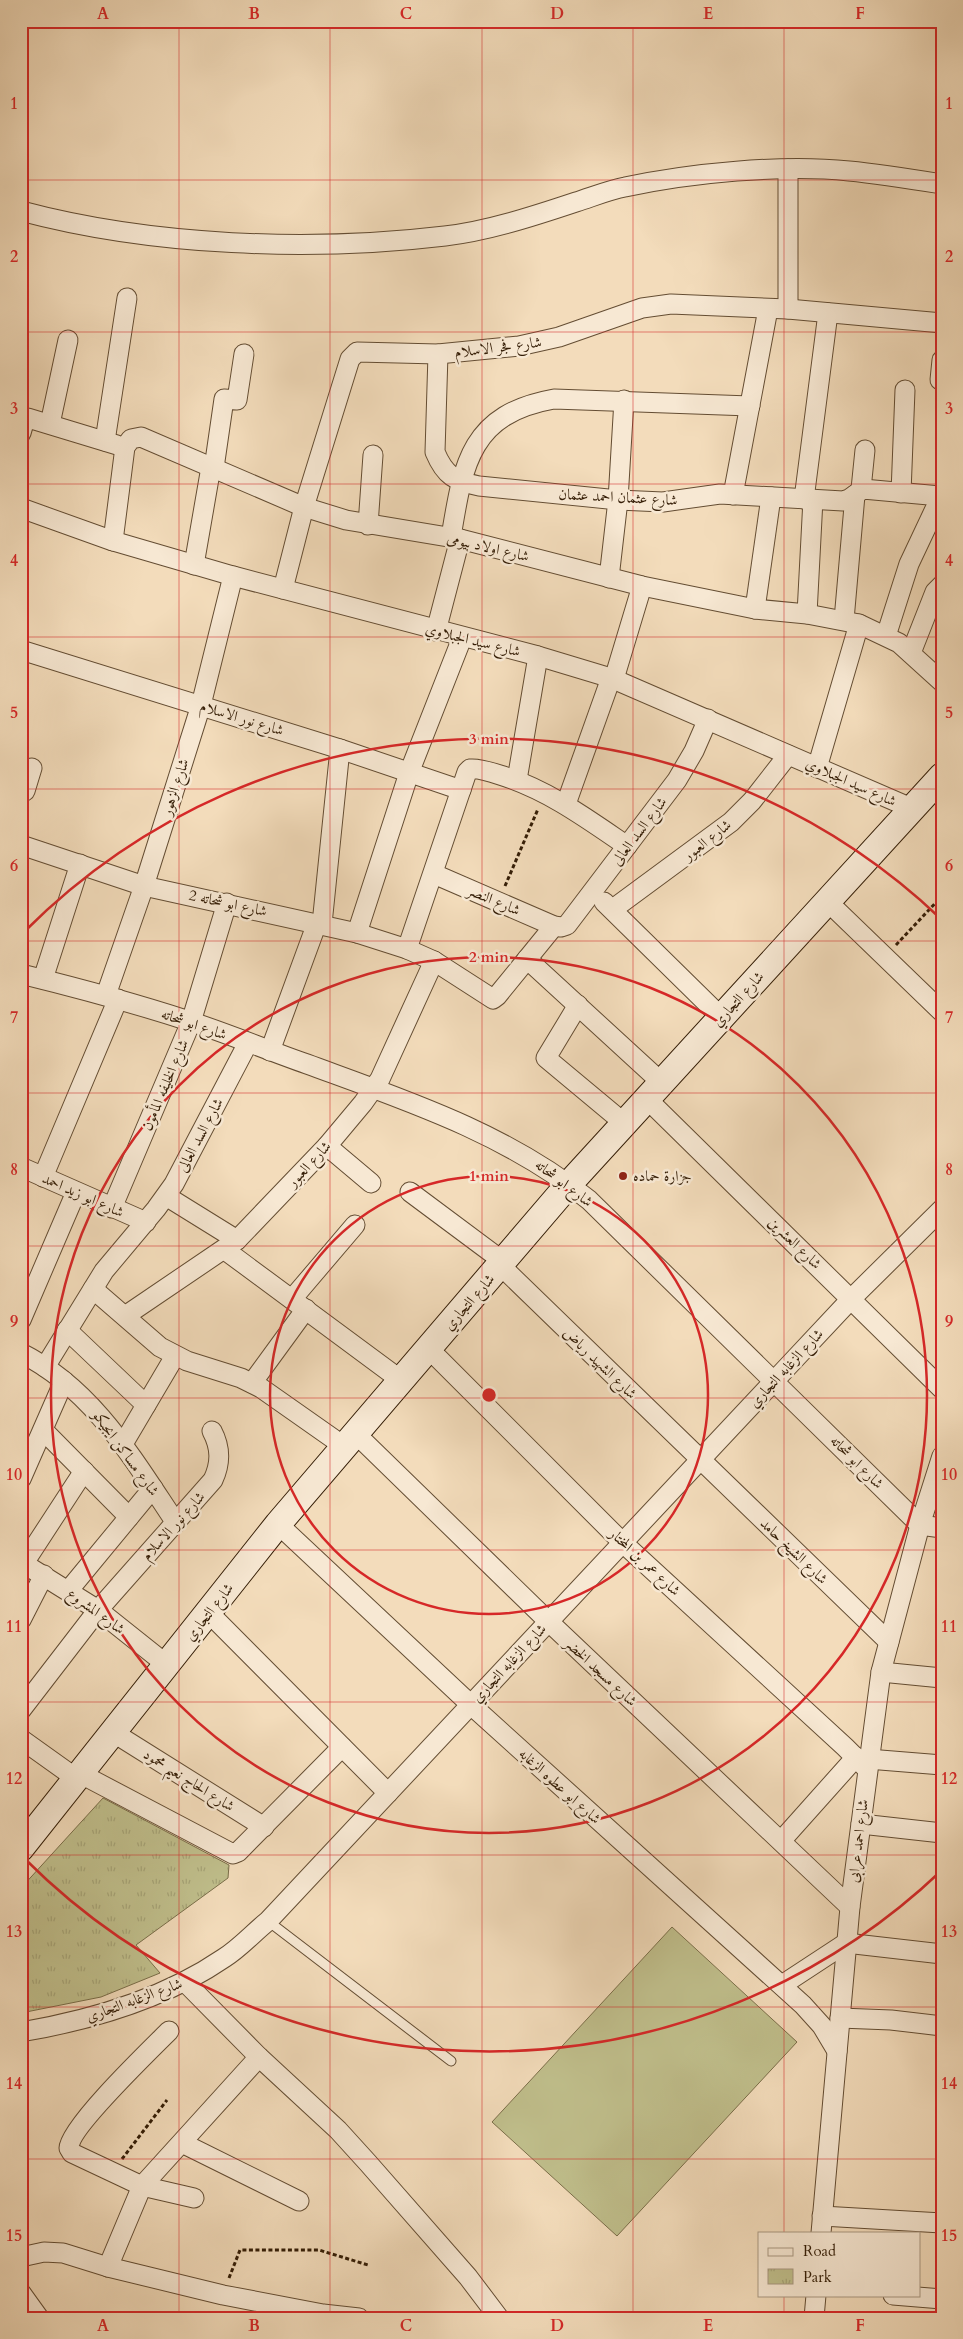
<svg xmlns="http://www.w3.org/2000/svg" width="963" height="2339" viewBox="0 0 963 2339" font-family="Cardo,Amiri,serif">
<defs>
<pattern id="park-tufts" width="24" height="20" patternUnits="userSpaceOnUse" patternTransform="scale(1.25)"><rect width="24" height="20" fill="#c0bf8c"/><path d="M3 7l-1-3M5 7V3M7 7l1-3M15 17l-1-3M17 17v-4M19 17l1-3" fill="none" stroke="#a6a477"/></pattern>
</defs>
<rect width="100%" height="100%" fill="#f3dcbb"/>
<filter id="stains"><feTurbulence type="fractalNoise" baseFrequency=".004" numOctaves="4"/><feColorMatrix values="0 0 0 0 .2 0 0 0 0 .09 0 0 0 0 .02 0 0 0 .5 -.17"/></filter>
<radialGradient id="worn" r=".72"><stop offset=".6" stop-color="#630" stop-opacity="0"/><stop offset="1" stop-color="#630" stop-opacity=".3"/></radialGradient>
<polygon fill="url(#park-tufts)" stroke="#7a6e49" points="103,1798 229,1865 228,1878 136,1945 160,1973 101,1997 21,2013 21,1888"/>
<polygon fill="#c0bf8c" stroke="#7a6e49" points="672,1927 797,2042 617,2236 492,2122"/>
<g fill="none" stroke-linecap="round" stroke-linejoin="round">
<g stroke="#644d33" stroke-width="11">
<polyline id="lane" points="268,1921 451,2061"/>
</g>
<g stroke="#644d33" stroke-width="21">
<g id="street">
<polyline points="788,169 788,309"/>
<path d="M 21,211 C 152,246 311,252 445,236 C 488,231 534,216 576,202 C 592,197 609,190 625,187 C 691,173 782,164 849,171 C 880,174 911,179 942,184"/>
<path d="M 438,354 L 435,452 C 445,476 455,481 479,486 L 618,500 L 663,502 L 720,494 L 843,501 L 849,499 L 863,489 L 940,496"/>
<polyline points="940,380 942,360"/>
<polyline points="50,424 68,340"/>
<polyline points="21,433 25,419 28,418 117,445"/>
<polyline points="105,441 127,298"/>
<polyline points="214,468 224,399 237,400 244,354"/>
<polyline points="861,489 865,450"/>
<polyline points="901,493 905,390"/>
<polyline points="733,495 768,309"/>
<polyline points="804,499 828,313"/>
<polyline points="21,508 113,541 233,576 538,656 611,678 911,808"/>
<polyline points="368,525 373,455"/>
<path d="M 451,537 C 463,464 470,414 554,399 L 750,406"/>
<polyline points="113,541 125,447 131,439 141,437 304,507 346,520 460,539 642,586 755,609 807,614 859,624 899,643 942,682"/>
<polyline points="194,565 211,467"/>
<polyline points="609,578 618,500 624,400"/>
<polyline points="283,589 304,507 350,359 357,352 438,354 519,346 559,337 642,308 671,304 788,309 942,323"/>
<polyline points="755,609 771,497"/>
<polyline points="807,614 813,499"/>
<polyline points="844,620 855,495"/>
<polyline points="436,631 460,539"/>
<polyline points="886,636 909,564 942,494"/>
<polyline points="21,650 340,749 461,790"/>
<polyline points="911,653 935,592 942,585"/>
<polyline points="614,679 642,586"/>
<polyline points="817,768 859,624"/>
<polyline points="517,780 538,656"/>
<polyline points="25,791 32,768"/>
<polyline points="566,804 611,678"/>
<polyline points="21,845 144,886 357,933 407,949 434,961 493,999 497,996 554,926"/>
<polyline points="434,874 554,926 561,927 567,925 677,780 694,751 708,719"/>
<polyline points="827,901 942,1012"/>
<polyline points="604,902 721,1017"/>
<polyline points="613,909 731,822 752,801 788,755"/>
<polyline points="322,924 340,749"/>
<polyline points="357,933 409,773 462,638"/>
<path d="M 407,949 L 467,772 L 470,769 C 479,768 491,772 500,775 C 548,790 586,818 627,846"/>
<polyline points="527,959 661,1082"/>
<path d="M 21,974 C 78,988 134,1003 189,1021 C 229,1034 267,1050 307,1064 C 405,1100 506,1133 589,1200 L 920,1525 L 942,1528"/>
<polyline points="43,979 80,864"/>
<polyline points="106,995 144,886 201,705 233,576"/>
<polyline points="578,1005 546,1058 624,1123"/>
<polyline points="270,1051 317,923"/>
<polyline points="646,1098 942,1389"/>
<polyline points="327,1146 371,1183"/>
<polyline points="21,1167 146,1222"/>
<polyline points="43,1177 118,999"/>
<polyline points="410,1192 504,1262"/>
<polyline points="166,1196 237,1240"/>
<polyline points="112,1208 191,1022 227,903"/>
<polyline points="225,1250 402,1381"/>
<polyline points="501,1266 889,1642"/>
<polyline points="93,1289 160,1347 187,1361 241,1378 261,1388 345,1447"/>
<polyline points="292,1299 355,1225"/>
<polyline points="125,1316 237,1240 327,1146 363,1103 380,1079 434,961"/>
<polyline points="21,1320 76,1192"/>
<polyline points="67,1330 146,1405"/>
<polyline points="429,1349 623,1543 845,1747 867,1769"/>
<path d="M 21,1353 C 93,1389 133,1459 176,1523"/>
<polyline points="45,1367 104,1271 156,1209 174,1184 248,1043"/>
<polyline points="252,1383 306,1309"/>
<polyline points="43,1430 129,1517"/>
<polyline points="356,1434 548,1621 850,1907"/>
<polyline points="123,1444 175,1356"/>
<polyline points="21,1479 64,1381"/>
<polyline points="278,1524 470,1704 803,2005 822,2026 837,2051"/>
<polyline points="21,1562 98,1610 167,1665"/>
<polyline points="24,1563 84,1471"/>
<polyline points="68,1591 153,1488"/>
<polyline points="209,1613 388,1793"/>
<polyline points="21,1620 44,1575"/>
<polyline points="881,1672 942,1678"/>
<path d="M 21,1710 L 98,1610 L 213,1480 C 221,1463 221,1448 212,1431"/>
<polyline points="114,1733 264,1827"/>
<polyline points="21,1739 77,1779"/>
<polyline points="868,1759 942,1765"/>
<polyline points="81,1774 233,1854 238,1852 342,1747"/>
<polyline points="861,1824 942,1833"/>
<polyline points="781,1841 856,1757"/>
<polyline points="185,1982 259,2057 338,2130 368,2163 468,2277 499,2318"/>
<polyline points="782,1985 846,1943 942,1954"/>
<polyline points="840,2018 891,2020 942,2026"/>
<path d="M 169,2031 C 151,2049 69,2128 69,2148 L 72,2153 L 142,2186 L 194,2198"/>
<path d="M 21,2032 C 92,2020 164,1999 224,1958 C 240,1948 253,1933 268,1921 L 852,1298 L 942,1209"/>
<polyline points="182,2143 299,2201"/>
<polyline points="822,2216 942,2223"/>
<polyline points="821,2233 850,1907 881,1672 920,1525 942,1456"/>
<polyline points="21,2257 44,2252 63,2253 108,2267 223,2295 323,2314 359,2318"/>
<polyline points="108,2267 142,2186 259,2057"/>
<polyline points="21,2293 39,2318"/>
<polyline points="893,2295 942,2299"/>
<polyline points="814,2318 816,2295"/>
</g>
</g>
<g stroke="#341d06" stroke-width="28">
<polyline id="secondary" points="21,1848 278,1524 569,1184 942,776"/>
</g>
<g stroke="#341d06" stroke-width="3" stroke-dasharray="4 2.5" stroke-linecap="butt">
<polyline points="505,886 538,809"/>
<polyline points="896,945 942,896"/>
<polyline points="122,2159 167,2100"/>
<polyline points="229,2278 240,2250 319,2250 368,2265"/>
</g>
<use href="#lane" stroke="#f7e8d3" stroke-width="9"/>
<use href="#street" stroke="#f7e8d3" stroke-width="19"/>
<use href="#secondary" stroke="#f7e8d3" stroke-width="26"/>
</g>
<path fill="none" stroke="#d62828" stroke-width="1" stroke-opacity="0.55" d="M 179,21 L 179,2318M 330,21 L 330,2318M 482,21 L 482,2318M 633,21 L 633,2318M 784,21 L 784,2233M 21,180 L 942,180M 21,332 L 942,332M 21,484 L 942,484M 21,637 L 942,637M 21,789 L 942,789M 21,941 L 942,941M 21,1093 L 942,1093M 21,1246 L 942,1246M 21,1398 L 942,1398M 21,1550 L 942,1550M 21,1702 L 942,1702M 21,1855 L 942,1855M 21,2007 L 942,2007M 21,2159 L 942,2159M 784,2295 L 784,2318"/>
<g fill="none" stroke="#d62828" stroke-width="2.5">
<circle cx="489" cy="1395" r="219"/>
<circle cx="489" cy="1395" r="438"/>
<path d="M941 1871A656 656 0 0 1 25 1859M25 931A656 656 0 0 1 941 919"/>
</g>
<circle fill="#8f2418" stroke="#f7e8d3" stroke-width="2" cx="623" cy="1176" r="5"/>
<g text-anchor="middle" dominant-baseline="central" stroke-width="5" stroke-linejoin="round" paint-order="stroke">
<g font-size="15" fill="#341d06" stroke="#f7e8d3">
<text transform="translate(498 347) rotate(-7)">شارع فجر الاسلام</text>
<text transform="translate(618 497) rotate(3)">شارع عثمان احمد عثمان</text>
<text transform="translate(488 547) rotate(13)">شارع اولاد بيومى</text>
<text transform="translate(473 640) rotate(14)">شارع سيد الجبلاوي</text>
<text transform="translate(242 718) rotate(17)">شارع نور الاسلام</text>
<text transform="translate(851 782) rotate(24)">شارع سيد الجبلاوي</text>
<text transform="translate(175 787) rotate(-72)">شارع الزهور</text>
<text transform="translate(639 831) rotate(-53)">شارع السد العالى</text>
<text transform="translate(707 840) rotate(-38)">شارع العبور</text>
<text transform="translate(494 900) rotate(23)">شارع النصر</text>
<text transform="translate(228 903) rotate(12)">شارع ابو شحاته 2</text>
<text transform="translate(738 999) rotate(-48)">شارع التجاري</text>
<text transform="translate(194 1024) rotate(19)">شارع ابو شحاته</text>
<text transform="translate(165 1085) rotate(-67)">شارع الخليفه المأمون</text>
<text transform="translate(200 1135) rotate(-62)">شارع السد العالى</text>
<text transform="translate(309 1164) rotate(-47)">شارع العبور</text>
<text transform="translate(564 1183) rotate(37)">شارع ابو شحاته</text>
<text transform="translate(83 1195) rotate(24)">شارع ابو زيد احمد</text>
<text transform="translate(795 1243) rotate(44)">شارع العشرين</text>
<text transform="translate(469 1302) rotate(-49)">شارع التجاري</text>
<text transform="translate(600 1363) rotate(44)">شارع الشهيد رياض</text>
<text transform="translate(786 1368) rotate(-47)">شارع الزغابه التجاري</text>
<text transform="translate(126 1453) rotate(54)">شارع مساكن ايجيكو</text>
<text transform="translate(857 1462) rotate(45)">شارع ابو شحاته</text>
<text transform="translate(173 1526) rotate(-48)">شارع نور الاسلام</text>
<text transform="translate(794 1551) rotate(44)">شارع الشيخ حامد</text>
<text transform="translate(645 1562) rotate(43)">شارع عمر بن المختار</text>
<text transform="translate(96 1611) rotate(36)">شارع المشروع</text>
<text transform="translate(209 1612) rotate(-52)">شارع التجاري</text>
<text transform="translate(509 1663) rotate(-47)">شارع الزغابه التجاري</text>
<text transform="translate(601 1672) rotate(43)">شارع مسجد الخضر</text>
<text transform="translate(189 1780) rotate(32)">شارع الحاج نعيم محمود</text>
<text transform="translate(560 1786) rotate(42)">شارع ابو عطوه الزغابه</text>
<text transform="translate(858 1841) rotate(-83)">شارع احمد عرابى</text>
<text transform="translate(134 2000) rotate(-20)">شارع الزغابه التجاري</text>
</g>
<g font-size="15" fill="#341d06" stroke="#f7e8d3" text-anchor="start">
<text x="633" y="1176">جزارة حماده</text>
</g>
</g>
<circle cx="489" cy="1395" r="8" fill="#d62828" stroke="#f7e8d3" stroke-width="2.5"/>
<g font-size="15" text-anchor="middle" font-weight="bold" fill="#d62828" stroke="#f7e8d3" stroke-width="5" stroke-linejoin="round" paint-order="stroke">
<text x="489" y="744">3 min</text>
<text x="489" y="962">2 min</text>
<text x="489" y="1181">1 min</text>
</g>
<rect width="963" height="2339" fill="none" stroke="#f3dcbb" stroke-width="55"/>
<rect x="758" y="2232" width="162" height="65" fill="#f7e8d3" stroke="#a99781"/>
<rect x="768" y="2248" width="25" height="8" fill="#f7e8d3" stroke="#a99781"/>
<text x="803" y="2256" font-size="15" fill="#341d06">Road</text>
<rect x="768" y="2269" width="25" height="15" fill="url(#park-tufts)" stroke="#a99781"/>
<text x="803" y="2282" font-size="15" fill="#341d06">Park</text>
<rect x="28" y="28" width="908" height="2284" fill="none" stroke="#d62828" stroke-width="2"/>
<g font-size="16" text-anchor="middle" font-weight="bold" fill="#d62828">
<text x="103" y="19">A</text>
<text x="254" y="19">B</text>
<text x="406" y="19">C</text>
<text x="557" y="19">D</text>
<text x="708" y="19">E</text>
<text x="860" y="19">F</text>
<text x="14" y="109">1</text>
<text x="949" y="109">1</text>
<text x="14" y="262">2</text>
<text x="949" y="262">2</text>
<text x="14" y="414">3</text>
<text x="949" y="414">3</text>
<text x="14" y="566">4</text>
<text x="949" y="566">4</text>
<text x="14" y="718">5</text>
<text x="949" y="718">5</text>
<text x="14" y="871">6</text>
<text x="949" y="871">6</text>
<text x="14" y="1023">7</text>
<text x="949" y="1023">7</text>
<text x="14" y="1175">8</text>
<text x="949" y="1175">8</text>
<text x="14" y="1327">9</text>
<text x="949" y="1327">9</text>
<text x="14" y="1480">10</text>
<text x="949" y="1480">10</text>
<text x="14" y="1632">11</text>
<text x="949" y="1632">11</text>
<text x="14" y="1784">12</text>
<text x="949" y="1784">12</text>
<text x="14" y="1937">13</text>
<text x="949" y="1937">13</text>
<text x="14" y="2089">14</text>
<text x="949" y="2089">14</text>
<text x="14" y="2241">15</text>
<text x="949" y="2241">15</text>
<text x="103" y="2331">A</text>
<text x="254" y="2331">B</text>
<text x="406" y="2331">C</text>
<text x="557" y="2331">D</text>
<text x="708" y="2331">E</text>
<text x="860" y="2331">F</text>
</g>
<rect width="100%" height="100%" filter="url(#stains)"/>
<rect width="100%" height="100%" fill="url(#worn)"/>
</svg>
